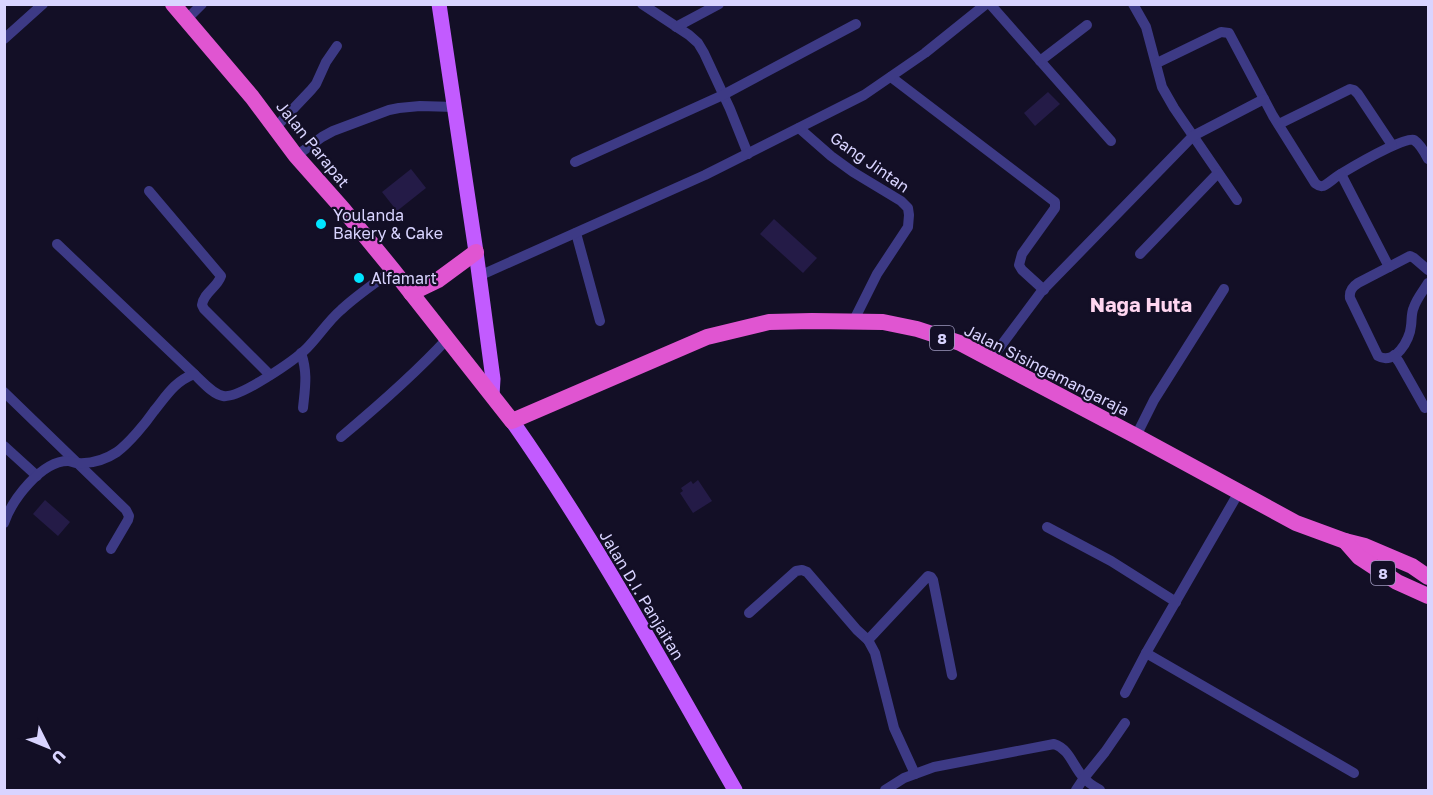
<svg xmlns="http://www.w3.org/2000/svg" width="1433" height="795" viewBox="0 0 1433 795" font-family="'Golos Text',sans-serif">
<rect width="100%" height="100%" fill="#130f26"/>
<g fill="#241b47">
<polygon points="1048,92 1060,104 1035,126 1024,113"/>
<polygon points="411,169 426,188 397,211 382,192"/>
<polygon points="774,219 817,258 803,273 760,234"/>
<polygon points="698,480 712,501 693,513 680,493 683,491 681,488 691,481 693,484"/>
<polygon points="45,500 70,522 58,536 33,514"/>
</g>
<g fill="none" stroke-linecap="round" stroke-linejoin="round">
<g stroke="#3d3a85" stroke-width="10">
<polyline points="642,4 689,35 698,43 704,53 730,109 748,154"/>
<polyline points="990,4 1111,141"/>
<polyline points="1133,4 1146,27 1162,87 1174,108 1237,200"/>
<polyline points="186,20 202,4"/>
<polyline points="676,27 719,4"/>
<polyline points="4,39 43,4"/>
<polyline points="1040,61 1087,25"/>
<path d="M 1157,63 L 1221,32 L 1229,33 L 1273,116 L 1315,183 C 1318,185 1319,187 1323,186 C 1328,184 1334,178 1339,175 C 1349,169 1406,135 1414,140 C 1420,144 1425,153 1428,159"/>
<polyline points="891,77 1055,202 1055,208 1022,254 1019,265 1022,270 1044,290"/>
<polyline points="1279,124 1350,89 1354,90 1358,94 1392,145"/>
<polyline points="275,128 311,90 316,84 326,62 337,46"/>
<polyline points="799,128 831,156 853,172 901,201 908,208 909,215 908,227 877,274 853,322"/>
<polyline points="296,156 322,137 333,131 389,110 399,108 420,106 455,107"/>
<polyline points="575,162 723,95 856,24"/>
<polyline points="1341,174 1389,267"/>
<path d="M 149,191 L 221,276 C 217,288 204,292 202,305 L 204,309 L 270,375"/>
<polyline points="576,233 600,321"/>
<polyline points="57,244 194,374"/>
<polyline points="1140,254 1218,173"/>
<path d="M 1428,270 L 1414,258 L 1410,256 L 1358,283 C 1352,287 1349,291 1350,298 L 1378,356 C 1395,366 1410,340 1411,326 C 1412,319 1411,313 1414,307 C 1417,298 1424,290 1428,283"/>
<polyline points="479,276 705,175 864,95 925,53 986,4"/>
<path d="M 301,353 C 308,373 305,388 303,408"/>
<polyline points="1394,355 1399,362 1425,408"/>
<polyline points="991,359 1041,292 1193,136 1264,99"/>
<polyline points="4,392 126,510 129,516 128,520 111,549"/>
<polyline points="1136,436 1154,400 1224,289"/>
<path d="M 341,437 C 378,406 414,375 447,339"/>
<polyline points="4,446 37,476"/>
<path d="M 4,523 C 12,500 41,461 68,461 C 71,461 74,463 77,463 C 92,464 105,460 117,452 C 129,443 145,424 154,411 C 167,395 174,382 194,374 C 202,381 212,394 223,396 C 239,399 295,360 307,348 C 319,336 328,321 341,310 C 357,295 375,283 393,270"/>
<polyline points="1047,527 1111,561 1176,602"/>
<polyline points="749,613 796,571 802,570 807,572 857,630 868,640"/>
<polyline points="1146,653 1354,773"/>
<polyline points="1125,693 1146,653 1239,492"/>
<polyline points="915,774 894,728 875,653 868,640 928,576 931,577 933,580 952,675"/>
<path d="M 885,790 L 904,778 L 934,767 L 1054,744 C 1070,749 1073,767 1084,778 C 1088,783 1095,787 1100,790"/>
<polyline points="1076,790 1084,778 1105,752 1125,723"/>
</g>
<g stroke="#c25bff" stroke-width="15">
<polyline points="439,4 476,252 493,379 492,395"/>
<path d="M 512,421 C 595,539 664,666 735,790"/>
</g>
<g stroke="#e055d1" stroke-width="16">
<polyline points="173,4 252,97 296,156 343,209 393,270 512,421 707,337 769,322 812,321 883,322 917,329 960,343 1136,436 1296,523 1345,541 1365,546 1412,566 1428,577"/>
<polyline points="411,293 438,280 476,252"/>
<polyline points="1345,541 1359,557 1397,582 1428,596"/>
</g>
</g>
<g fill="#00e5ff" stroke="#130f26" stroke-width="2">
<circle cx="321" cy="224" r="6"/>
<circle cx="359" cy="278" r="6"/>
</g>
<g text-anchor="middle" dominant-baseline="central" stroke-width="4.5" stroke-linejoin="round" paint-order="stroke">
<g fill="#130f26" stroke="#9e99be" stroke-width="1.5">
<rect x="930" y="326" width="24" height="24" rx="4.5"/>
<rect x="1371" y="561" width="24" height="24" rx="4.5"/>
</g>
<g font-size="15" font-weight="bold" fill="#d9d4ff">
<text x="942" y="338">8</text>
<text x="1383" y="573">8</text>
</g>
<g font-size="16" fill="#d9d4ff" stroke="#130f26">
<text transform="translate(313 144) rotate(51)">Jalan Parapat</text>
<text transform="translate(870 162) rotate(35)">Gang Jintan</text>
<text transform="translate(1047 370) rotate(27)">Jalan Sisingamangaraja</text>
<text transform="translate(642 595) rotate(59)">Jalan D.I. Panjaitan</text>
</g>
<g font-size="16" fill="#d9d4ff" stroke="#130f26" text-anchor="start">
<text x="333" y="215">Youlanda<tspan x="333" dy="18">Bakery &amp; Cake</tspan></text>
<text x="371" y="278">Alfamart</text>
</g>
<g font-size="20" font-weight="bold" fill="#ffd6f0" stroke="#130f26">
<text x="1141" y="304">Naga Huta</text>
</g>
</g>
<rect width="1433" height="795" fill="none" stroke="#d9d4ff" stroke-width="12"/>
<g transform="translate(48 747) rotate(133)" stroke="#130f26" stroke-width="4.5" paint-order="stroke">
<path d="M0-4.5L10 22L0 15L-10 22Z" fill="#d9d4ff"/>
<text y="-9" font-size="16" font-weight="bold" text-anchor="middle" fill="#d9d4ff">U</text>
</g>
</svg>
